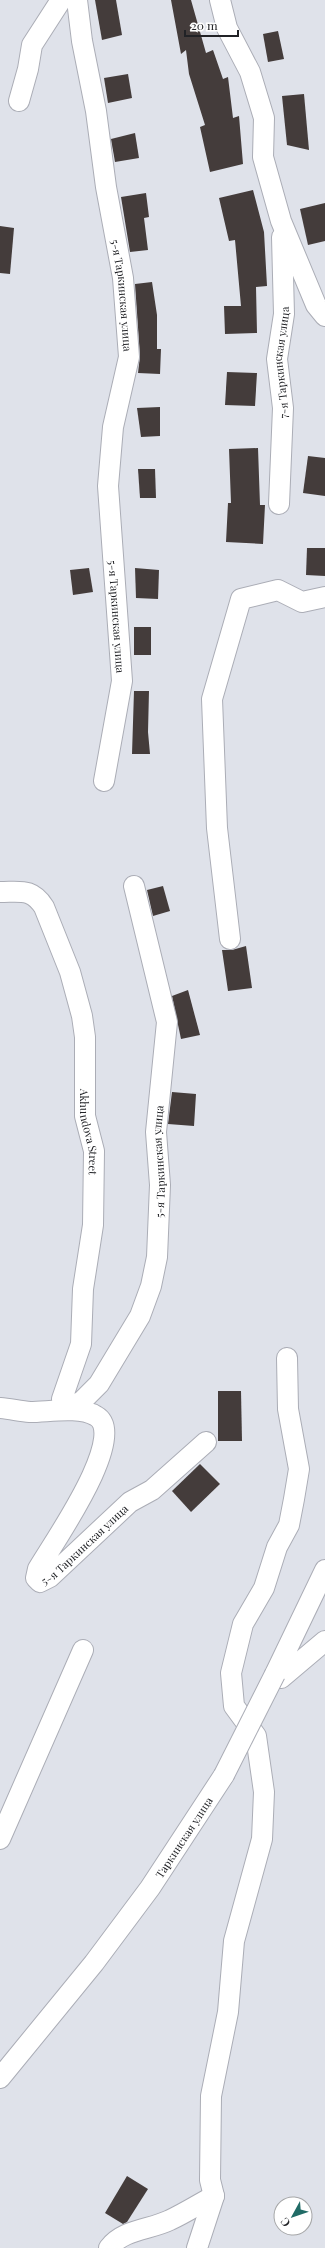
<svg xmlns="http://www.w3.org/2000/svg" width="325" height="2248" viewBox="0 0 325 2248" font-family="'Playfair Display',serif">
<rect width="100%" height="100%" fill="#dfe2ea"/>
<g fill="#443c3b">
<polygon points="95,0 116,0 122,35 102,40"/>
<polygon points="171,0 191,0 206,53 213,50 223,79 228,77 233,118 239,116 243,164 210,172 200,127 205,125 189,74 186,50 181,54"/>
<polygon points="278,31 284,59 268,62 263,34"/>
<polygon points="128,74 132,98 108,103 104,78"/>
<polygon points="304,94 309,150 287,145 282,96"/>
<polygon points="135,133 139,158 115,162 111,139"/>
<polygon points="253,190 264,232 267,286 256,287 257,333 225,334 224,306 241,306 235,240 229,241 219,198"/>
<polygon points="146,193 149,217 144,218 148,250 130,252 121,197"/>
<polygon points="325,203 325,241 308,245 300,209"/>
<polygon points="0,226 14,228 10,274 0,273"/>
<polygon points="152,282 157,315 157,349 161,349 160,374 138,373 140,356 135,284"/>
<polygon points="227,372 257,373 255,406 225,405"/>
<polygon points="160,407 160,436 141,437 137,408"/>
<polygon points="258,448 260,505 265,505 263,544 226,542 228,503 231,503 229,449"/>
<polygon points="308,456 325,458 325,496 303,493"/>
<polygon points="138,469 155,469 156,498 140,498"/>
<polygon points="307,548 325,548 325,576 306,575"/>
<polygon points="89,568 93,592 73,595 70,570"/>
<polygon points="135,568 159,570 158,599 136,598"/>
<rect x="134" y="627" width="17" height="28"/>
<polygon points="134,691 149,691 148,732 150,754 132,754"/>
<polygon points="163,886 170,911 153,916 147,890"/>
<polygon points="246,946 252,988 228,991 222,950 232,950"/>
<polygon points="188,990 200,1035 181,1039 172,996"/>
<polygon points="172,1092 196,1094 194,1126 168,1124"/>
<polygon points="218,1391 241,1391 242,1441 218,1441"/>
<polygon points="200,1464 220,1484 191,1512 172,1491"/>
<polygon points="127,2176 148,2189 127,2222 123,2224 105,2213"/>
</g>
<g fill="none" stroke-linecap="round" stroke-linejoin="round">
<g stroke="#abadb6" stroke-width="22">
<g id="minor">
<path id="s1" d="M 77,0 L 82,41 L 96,111 L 106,187 L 123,278 L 129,357 L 113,427 L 108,486 L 122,681 L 104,781"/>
<polyline points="220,0 227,28 250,72 264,118 263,157 281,221 316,305 325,316"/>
<polyline points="19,101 28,69 32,45 61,0"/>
<path id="s2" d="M 279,504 L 283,408 L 277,359 L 284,314 L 282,237"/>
<path id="s3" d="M 0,892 C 21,892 32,888 44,907 L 70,972 L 82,1016 L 85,1037 L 85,1116 L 94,1151 L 93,1225 L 83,1289 L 81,1344 L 62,1399 L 65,1410 L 82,1401 L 99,1384 L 140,1316 L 151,1286 L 157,1257 L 160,1185 L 156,1132 L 167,1022 L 134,886"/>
<polyline points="230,939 217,828 212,699 241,599 278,590 302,602 325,597"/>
<path id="s4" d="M 0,1408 C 10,1409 20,1411 30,1412 C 49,1412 79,1406 96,1416 C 130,1435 51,1546 38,1569 L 36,1578 L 40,1582 L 50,1577 L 130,1502 L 152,1490 L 206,1442"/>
<polyline points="325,1570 275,1674 281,1678 325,1641"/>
<polyline points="0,1839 83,1650"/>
<path id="s5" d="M 0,2078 L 94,1963 L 150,1888 L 224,1775"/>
<path d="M 109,2248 C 123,2229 150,2230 170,2220 C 185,2213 199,2204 214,2196"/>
<polyline points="197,2248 214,2196 210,2180 211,2096 228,2012 234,1941 262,1839 264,1792 256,1736 234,1706 231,1673 243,1624 264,1588 277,1547 289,1525 294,1499 299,1469 288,1409 287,1358"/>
</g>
</g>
<use href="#minor" stroke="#fff" stroke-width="20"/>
<g stroke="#abadb6" stroke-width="22" stroke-linecap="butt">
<polyline id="minor-bridge" points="224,1775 275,1674"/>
</g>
<use href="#minor-bridge" stroke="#fff" stroke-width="20"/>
</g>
<g text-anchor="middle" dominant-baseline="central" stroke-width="4" stroke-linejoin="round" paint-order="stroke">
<g font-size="11" fill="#212226" stroke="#fff">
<text stroke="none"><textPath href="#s1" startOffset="299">5-я Таркинская улица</textPath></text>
<text stroke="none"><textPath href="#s2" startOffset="142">7-я Таркинская улица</textPath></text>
<text stroke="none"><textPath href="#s1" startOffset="623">5-я Таркинская улица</textPath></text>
<text stroke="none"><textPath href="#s3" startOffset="282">Akhundova Street</textPath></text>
<text stroke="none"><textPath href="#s3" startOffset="845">5-я Таркинская улица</textPath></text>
<text stroke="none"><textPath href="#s4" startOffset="343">5-я Таркинская улица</textPath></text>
<text stroke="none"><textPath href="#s5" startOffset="303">Таркинская улица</textPath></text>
</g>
</g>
<g transform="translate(293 2216) rotate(230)"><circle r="19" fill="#ffffff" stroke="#a6a7a8"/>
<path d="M0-3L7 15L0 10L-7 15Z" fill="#206b66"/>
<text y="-6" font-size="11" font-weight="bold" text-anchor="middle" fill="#212226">С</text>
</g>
<path d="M185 30v6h53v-6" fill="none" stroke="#212226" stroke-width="2"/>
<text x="191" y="30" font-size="12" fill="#212226" stroke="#ffffff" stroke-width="3" paint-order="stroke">20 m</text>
</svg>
